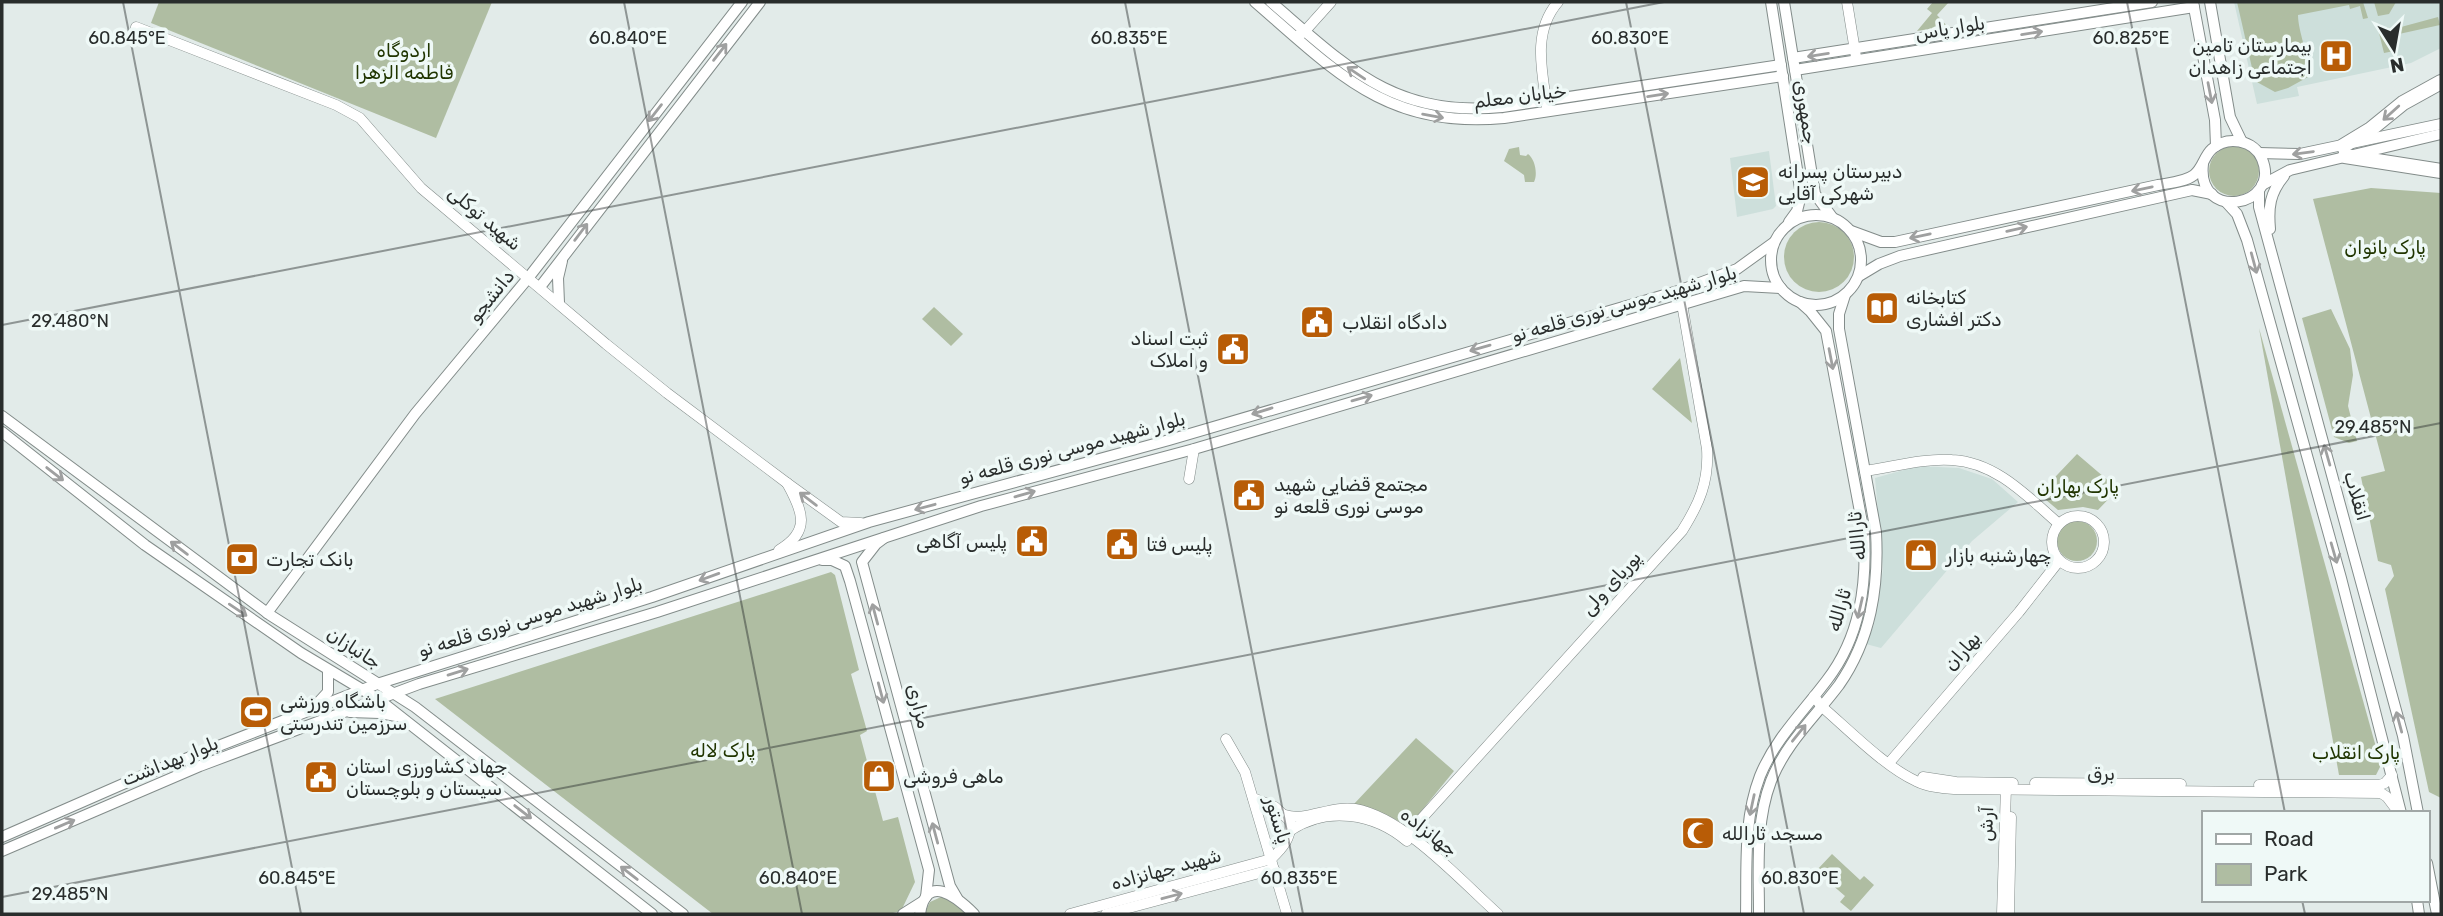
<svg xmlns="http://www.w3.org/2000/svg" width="2443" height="916" viewBox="0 0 2443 916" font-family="Rubik,'Noto Naskh Arabic',sans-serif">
<rect width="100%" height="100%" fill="#e2ebe9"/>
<g fill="#cddfdb">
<polygon points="2234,2 2441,2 2441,48 2411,63 2297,87 2299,96 2257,104"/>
<polygon points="1769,151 1776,206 1773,209 1737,217 1730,158"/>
<polygon points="1918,466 1959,468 1992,479 2018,502 1972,541 1881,648 1866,644 1874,625 1883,569 1875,478"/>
</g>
<g fill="#afbda2">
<polygon points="159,2 492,2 436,138 151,23"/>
<polygon points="1933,2 1949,2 1937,15 1947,26 1917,31 1932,13 1927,9"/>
<path d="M 2237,2 L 2363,2 L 2368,18 L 2363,19 L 2360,6 L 2350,9 L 2349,5 L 2298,15 C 2298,33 2312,63 2308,77 L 2288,88 L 2275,92 L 2255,81 Z"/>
<polygon points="2374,2 2396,2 2389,14 2378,16"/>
<polygon points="2438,17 2440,25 2399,34 2397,26 2401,27"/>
<polygon points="2388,27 2394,51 2384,53 2378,29"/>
<circle cx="2234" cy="171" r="25"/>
<path d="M 1519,147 L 1520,155 L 1526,156 L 1528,154 C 1535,159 1538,174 1534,182 L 1525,182 L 1524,175 L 1504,161 L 1509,149 Z"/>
<polygon points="2371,188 2441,193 2441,798 2429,792 2385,589 2394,576 2391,565 2378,561 2361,477 2385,471 2313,199"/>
<circle cx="1819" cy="257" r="35"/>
<polygon points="934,307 963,334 951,346 922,319"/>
<polygon points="2331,309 2350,349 2353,375 2348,406 2357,441 2349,443 2334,437 2302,318"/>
<polygon points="2259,328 2381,765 2376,775 2339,775"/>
<polygon points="1680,358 1692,423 1652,389"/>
<polygon points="2077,454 2118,489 2098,510 2083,507 2058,510 2039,494"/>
<circle cx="2077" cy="541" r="20"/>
<polygon points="831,572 835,575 859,670 851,674 867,731 860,735 883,821 898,817 915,882 901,911 889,914 713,914 435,699"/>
<polygon points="1416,738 1454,771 1414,820 1404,824 1380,812 1354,804"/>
<polygon points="1832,854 1860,880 1864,876 1874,885 1851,911 1840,902 1845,896 1816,871"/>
<polygon points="941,897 953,901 966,914 924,914 930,902"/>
</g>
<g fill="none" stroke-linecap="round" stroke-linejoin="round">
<g stroke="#838c8a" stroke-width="11">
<g id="tertiary">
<polyline points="1847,2 1856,57"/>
<polyline points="136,27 336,105 360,118 421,188 606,344 667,393 787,483"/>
<polyline points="1299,35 1305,31 1331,2"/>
<path d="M 1547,107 C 1542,71 1532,32 1558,2"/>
<path d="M 1865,471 C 1893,467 1924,458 1952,460 C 1996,462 2028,497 2059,524"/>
<polyline points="1189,479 1194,449"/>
<circle cx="2078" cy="542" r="26"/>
<path d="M 779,550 C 812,531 802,510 787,483 L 841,522 L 861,523"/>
<path d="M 1814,696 L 1821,706 C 1848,729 1885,767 1916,781 C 1928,787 1941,788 1954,789 L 2381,793 L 2387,797 L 2399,813"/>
<polyline points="1226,739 1245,772 1287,914"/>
<polyline points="1889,763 2019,612 2059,561"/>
<polyline points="1923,777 1956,782 2013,783"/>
<polyline points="2035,783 2181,784"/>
<polyline points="2259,785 2380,785 2385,783 2392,775"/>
<path d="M 1285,815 C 1305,822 1332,805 1355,809 C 1405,818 1460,880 1498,914"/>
<path d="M 1291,830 C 1327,806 1374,813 1407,841"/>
<path d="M 1404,838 L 1682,531 C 1699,504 1709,482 1707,449 L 1682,304"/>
<path d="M 1070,914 L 1271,859 C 1283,848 1292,837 1290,821 L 1275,807 L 1253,798"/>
<polyline points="1106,914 1274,869"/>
<polyline points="2002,914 2006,787"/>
<polyline points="2009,914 2011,817"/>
</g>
</g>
<g stroke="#838c8a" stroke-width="12">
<g id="secondary">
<path d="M 1255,2 C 1336,72 1387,129 1504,118 L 1783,76"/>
<path d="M 1271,2 C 1347,67 1394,118 1502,107 L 1781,65"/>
<polyline points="1771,2 1801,195 1797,211 1789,222"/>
<polyline points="1784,2 1815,194 1832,217"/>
<polyline points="2193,2 2215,120 2216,146"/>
<polyline points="2210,2 2230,117 2242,142"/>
<polyline points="1793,58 2152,2"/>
<polyline points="1795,70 2194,7"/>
<polyline points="2259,153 2300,154 2441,124"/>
<polyline points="2262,185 2290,170 2441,134"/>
<polyline points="2259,191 2259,207 2403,736 2418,813"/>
<polyline points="2226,202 2237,214 2247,240 2341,578 2401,813"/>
<circle cx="1816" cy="260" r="45"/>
<path d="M 2270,229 C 2268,207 2270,193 2284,176"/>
<path d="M 1851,231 L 1881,242 L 1895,242 L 2158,185 C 2169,183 2185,182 2194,175 C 2203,168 2204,156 2212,149 C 2228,135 2254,140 2262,159 C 2282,207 2196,223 2203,164"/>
<polyline points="1859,276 1879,264 1900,256 2192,190 2212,194"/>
<polyline points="540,287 760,2"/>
<polyline points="559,303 558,278 562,261"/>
<polyline points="2,416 270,615 415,707 683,914"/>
<polyline points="2,432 145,545 301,653 378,699 652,914"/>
<polyline points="884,538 876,544 862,562 950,886 957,898"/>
<polyline points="822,560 832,560 845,566 850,581 929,870 926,897"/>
<polyline points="267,613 415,414 529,277 742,2"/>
<polyline points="316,705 328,692 328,670"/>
<polyline points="350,712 380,713 396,716"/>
<polyline points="2,837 139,777 377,684 652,597 869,522 1169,440 1678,291 1737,269 1773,243"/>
<polyline points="2,851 200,766 419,684 657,612 981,506 1194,449 1744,286 1781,288"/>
<polyline points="2427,863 2437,914"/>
<polyline points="2417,900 2419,914"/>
<polyline points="903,914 922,902"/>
<path d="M 920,914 C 926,872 957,897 974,914"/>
<path d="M 1746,914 C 1747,869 1743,820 1760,776 C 1775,739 1803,712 1827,680 C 1860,637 1867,586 1864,533 L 1826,331 L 1810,311 L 1800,302"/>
<path d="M 1759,914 C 1759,870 1755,823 1771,781 C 1786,743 1815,717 1839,685 C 1871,639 1879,587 1876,532 L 1839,329 L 1839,314 L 1845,295"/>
</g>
</g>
<g stroke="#838c8a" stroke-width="16">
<g id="trunk">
<polyline points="2343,146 2371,129 2403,103 2441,82"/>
<polyline points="2345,156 2441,171"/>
</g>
</g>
<use href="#tertiary" stroke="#fff" stroke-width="10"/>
<use href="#secondary" stroke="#fff" stroke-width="10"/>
<use href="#trunk" stroke="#fff" stroke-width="14"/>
</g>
<defs><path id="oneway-shaft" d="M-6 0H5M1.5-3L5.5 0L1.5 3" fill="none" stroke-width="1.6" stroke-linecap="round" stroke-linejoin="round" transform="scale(1.75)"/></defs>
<g stroke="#9fa0a0">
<use href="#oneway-shaft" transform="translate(2032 33) rotate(-9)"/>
<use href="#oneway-shaft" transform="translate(720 52) rotate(-52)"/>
<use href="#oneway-shaft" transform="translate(1818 55) rotate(171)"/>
<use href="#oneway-shaft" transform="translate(1356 73) rotate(-146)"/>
<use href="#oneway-shaft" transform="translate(2210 93) rotate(79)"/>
<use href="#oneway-shaft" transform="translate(1658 95) rotate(-9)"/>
<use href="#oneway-shaft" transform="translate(655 113) rotate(128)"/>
<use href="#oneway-shaft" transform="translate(2391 113) rotate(138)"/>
<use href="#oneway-shaft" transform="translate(1433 116) rotate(10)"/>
<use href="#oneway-shaft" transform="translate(2303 153) rotate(172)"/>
<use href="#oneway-shaft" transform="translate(2142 189) rotate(168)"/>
<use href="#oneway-shaft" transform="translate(2017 229) rotate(-13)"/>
<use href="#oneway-shaft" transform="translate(581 232) rotate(-53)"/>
<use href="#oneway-shaft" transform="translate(1920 236) rotate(168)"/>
<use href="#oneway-shaft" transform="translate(2254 263) rotate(75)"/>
<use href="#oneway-shaft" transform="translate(1480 348) rotate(164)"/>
<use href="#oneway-shaft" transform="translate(1831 359) rotate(79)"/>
<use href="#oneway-shaft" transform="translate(1362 398) rotate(-16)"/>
<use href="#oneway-shaft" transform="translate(1262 411) rotate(163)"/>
<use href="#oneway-shaft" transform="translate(2327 455) rotate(-106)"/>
<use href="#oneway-shaft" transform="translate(55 474) rotate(38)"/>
<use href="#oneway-shaft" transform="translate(1025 494) rotate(-16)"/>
<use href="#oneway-shaft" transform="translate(808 499) rotate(-143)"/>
<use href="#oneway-shaft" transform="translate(925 507) rotate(165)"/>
<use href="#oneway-shaft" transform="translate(179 548) rotate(-143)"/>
<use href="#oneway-shaft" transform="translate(2334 553) rotate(74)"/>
<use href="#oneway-shaft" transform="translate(709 577) rotate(160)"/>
<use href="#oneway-shaft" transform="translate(1860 608) rotate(103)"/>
<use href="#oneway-shaft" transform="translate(238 610) rotate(34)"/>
<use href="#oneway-shaft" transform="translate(875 614) rotate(-105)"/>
<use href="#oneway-shaft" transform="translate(458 672) rotate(-17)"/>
<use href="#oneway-shaft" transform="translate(881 693) rotate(75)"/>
<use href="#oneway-shaft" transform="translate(2399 722) rotate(-105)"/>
<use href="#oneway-shaft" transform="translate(1799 733) rotate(-51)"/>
<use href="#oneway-shaft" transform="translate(1752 805) rotate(102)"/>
<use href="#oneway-shaft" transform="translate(523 812) rotate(38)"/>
<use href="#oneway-shaft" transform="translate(65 824) rotate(-23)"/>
<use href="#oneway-shaft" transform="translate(935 833) rotate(-105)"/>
<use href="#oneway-shaft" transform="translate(629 873) rotate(-142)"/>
<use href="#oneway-shaft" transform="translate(1172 896) rotate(-15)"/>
</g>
<path fill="none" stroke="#292d2c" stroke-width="2" stroke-opacity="0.45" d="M 123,2 L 301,914M 624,2 L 802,914M 1125,2 L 1303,914M 1626,2 L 1804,914M 2127,2 L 2285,813M 2,325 L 1664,2M 2,897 L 2441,423M 2302,900 L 2305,914"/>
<defs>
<g id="hospital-square" transform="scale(1.75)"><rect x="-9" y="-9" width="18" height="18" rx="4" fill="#b85c06" stroke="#eff9f7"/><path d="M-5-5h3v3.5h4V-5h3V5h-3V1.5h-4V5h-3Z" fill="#fff"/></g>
<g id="school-square" transform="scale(1.75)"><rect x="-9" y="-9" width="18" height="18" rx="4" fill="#b85c06" stroke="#eff9f7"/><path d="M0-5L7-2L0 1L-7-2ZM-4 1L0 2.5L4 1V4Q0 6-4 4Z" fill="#fff"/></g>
<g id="library-square" transform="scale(1.75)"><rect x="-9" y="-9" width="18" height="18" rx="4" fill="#b85c06" stroke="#eff9f7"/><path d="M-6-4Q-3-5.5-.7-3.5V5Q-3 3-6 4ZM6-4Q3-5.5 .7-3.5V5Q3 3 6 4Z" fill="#fff"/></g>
<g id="civic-square" transform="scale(1.75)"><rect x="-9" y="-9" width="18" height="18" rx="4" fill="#b85c06" stroke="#eff9f7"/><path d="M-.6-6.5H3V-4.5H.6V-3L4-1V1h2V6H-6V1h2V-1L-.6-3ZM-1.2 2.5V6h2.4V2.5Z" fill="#fff"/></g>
<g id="shop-square" transform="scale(1.75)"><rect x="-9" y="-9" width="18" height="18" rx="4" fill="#b85c06" stroke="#eff9f7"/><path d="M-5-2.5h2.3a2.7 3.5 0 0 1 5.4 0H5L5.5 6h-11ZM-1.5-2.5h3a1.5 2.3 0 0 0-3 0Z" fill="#fff"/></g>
<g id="bank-square" transform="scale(1.75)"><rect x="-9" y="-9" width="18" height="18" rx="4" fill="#b85c06" stroke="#eff9f7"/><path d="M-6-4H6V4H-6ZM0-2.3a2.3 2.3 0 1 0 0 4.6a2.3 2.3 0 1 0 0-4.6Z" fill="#fff"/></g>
<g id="stadium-square" transform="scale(1.75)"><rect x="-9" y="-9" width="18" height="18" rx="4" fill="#b85c06" stroke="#eff9f7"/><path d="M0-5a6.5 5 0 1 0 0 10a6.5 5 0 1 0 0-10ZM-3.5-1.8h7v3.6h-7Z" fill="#fff"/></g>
<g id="mosque-square" transform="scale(1.75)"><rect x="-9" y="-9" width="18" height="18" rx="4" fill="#b85c06" stroke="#eff9f7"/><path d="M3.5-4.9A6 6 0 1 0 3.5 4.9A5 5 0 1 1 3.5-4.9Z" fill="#fff"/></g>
</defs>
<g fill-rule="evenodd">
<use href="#hospital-square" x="2336" y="56"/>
<use href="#school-square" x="1753" y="182"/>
<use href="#library-square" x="1882" y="308"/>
<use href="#civic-square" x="1317" y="322"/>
<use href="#civic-square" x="1233" y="349"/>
<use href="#civic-square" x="1249" y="495"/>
<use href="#civic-square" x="1032" y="541"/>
<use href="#civic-square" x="1122" y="544"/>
<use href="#shop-square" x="1921" y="555"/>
<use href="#bank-square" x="242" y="559"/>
<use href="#stadium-square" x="256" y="712"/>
<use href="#shop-square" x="879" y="776"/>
<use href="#civic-square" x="321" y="777"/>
<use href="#mosque-square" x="1698" y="833"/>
</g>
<g text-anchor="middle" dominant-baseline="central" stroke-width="7" stroke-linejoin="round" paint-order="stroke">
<g font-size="19" fill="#292d2c" stroke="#eff9f7">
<text transform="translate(1950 28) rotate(-9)">بلوار یاس</text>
<text transform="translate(1520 96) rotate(-7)">خیابان معلم</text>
<text transform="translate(1806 112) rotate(81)">جمهوری</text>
<text transform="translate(485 218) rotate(40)">شهید توکلی</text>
<text transform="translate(491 296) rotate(-51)">دانشجو</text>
<text transform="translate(1624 304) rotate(-16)">بلوار شهید موسی نوری قلعه نو</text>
<text transform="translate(1072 448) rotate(-15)">بلوار شهید موسی نوری قلعه نو</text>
<text transform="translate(2357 496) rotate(74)">انقلاب</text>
<text transform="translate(1857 536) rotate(-96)">ثاراالله</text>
<text transform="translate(1611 583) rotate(-48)">پوریای ولی</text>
<text transform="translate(1839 610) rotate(-74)">ثارالله</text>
<text transform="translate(530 617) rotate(-17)">بلوار شهید موسی نوری قلعه نو</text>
<text transform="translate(354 648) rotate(33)">جانبازان</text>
<text transform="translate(1962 651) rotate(-49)">بهاران</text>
<text transform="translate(919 706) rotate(75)">مزاری</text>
<text transform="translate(170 761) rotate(-22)">بلوار بهداشت</text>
<text x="2101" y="773">برق</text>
<text transform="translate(1278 820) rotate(73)">پاستور</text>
<text transform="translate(1986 824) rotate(-88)">آرش</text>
<text transform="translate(1429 832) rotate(38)">جهانزاده</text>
<text transform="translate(1166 869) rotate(-15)">شهید جهانزاده</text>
</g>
<g font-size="19" fill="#292d2c" stroke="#eff9f7" text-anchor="start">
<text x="2312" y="45" text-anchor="end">بیمارستان تامین<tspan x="2312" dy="22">اجتماعی زاهدان</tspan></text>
<text x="1778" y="171">دبیرستان پسرانه<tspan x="1778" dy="22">شهرکی آقایی</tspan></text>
<text x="1906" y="297">کتابخانه<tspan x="1906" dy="22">دکتر افشاری</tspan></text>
<text x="1342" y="322">دادگاه انقلاب</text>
<text x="1208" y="338" text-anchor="end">ثبت اسناد<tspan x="1208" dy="22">و املاک</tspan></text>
<text x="1274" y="484">مجتمع قضایی شهید<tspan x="1274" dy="22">موسی نوری قلعه نو</tspan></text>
<text x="1007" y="541" text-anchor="end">پلیس آگاهی</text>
<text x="1146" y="544">پلیس فتا</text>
<text x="1946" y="555">چهارشنبه بازار</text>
<text x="266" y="559">بانک تجارت</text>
<text x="280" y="701">باشگاه ورزشی<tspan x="280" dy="22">سرزمین تندرستی</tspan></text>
<text x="346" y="766">جهاد کشاورزی استان<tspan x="346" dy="22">سیستان و بلوچستان</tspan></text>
<text x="903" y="776">ماهی فروشی</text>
<text x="1722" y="833">مسجد ثارالله</text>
</g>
<g font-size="19" fill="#203500" stroke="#eff9f7">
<text x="404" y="50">اردوگاه<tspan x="404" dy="22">فاطمه الزهرا</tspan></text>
<text x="2385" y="247">پارک بانوان</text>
<text x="2078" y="486">پارک بهاران</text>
<text x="723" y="750">پارک لاله</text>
<text x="2356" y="752">پارک انقلاب</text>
</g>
</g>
<g font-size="18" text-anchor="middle" fill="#292d2c" stroke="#eff9f7" stroke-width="7" stroke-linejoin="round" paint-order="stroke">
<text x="127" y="44">60.845°E</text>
<text x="628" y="44">60.840°E</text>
<text x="1129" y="44">60.835°E</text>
<text x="1630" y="44">60.830°E</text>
<text x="2131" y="44">60.825°E</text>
<text x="70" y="327">29.480°N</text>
<text x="2373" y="433">29.485°N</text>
<text x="297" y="884">60.845°E</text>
<text x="798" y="884">60.840°E</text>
<text x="1299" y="884">60.835°E</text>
<text x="1800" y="884">60.830°E</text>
<text x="70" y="900">29.485°N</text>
</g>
<rect width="2443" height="916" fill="none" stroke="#292d2c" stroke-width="7"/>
<rect x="2202" y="811" width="228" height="91" fill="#eff9f7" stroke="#a0a7a6" stroke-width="2"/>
<rect x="2216" y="834" width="35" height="10" fill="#ffffff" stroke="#a0a7a6" stroke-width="2"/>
<text x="2264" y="846" font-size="21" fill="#292d2c">Road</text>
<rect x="2216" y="864" width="35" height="21" fill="#afbda2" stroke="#a0a7a6" stroke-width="2"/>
<text x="2264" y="881" font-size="21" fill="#292d2c">Park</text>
<g transform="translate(2394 49) rotate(169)" stroke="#eff9f7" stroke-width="5" paint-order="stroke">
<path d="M0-5L12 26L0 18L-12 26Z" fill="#292d2c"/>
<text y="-10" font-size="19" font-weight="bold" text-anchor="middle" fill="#292d2c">N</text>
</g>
</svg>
